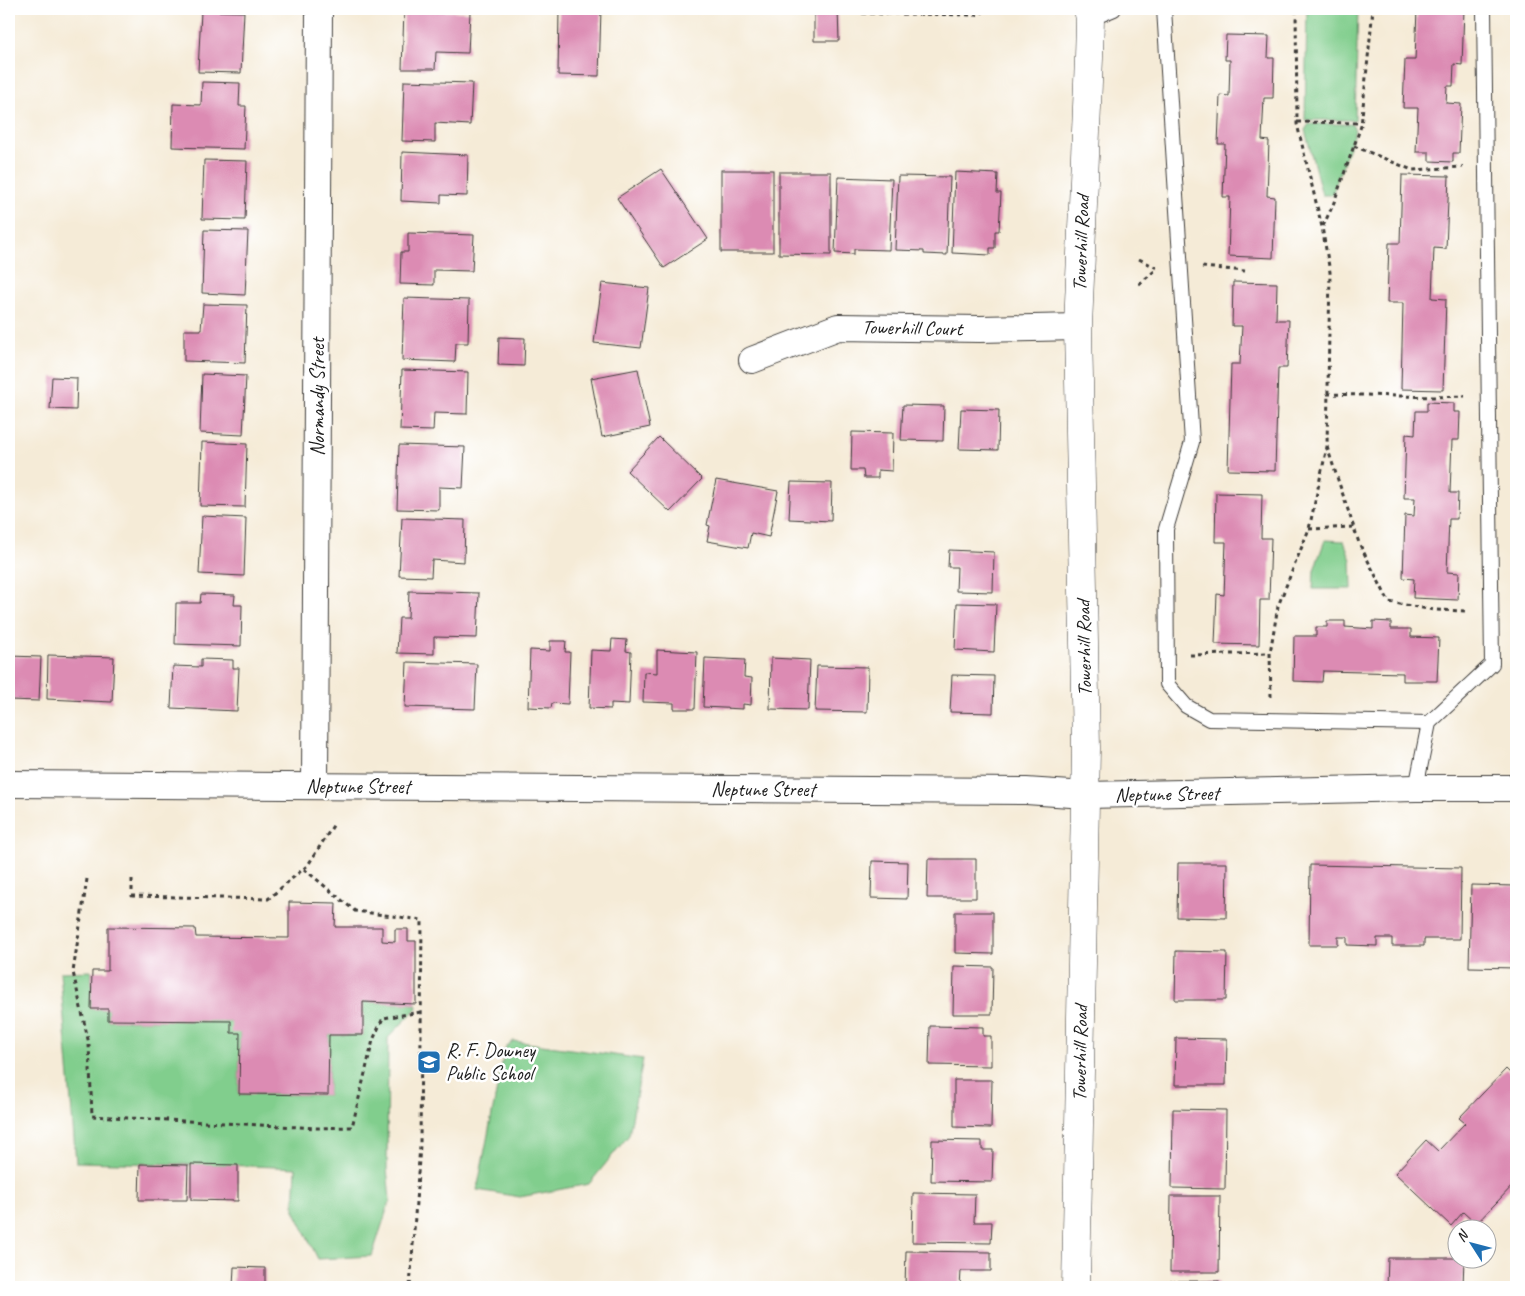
<svg xmlns="http://www.w3.org/2000/svg" width="1525" height="1296" viewBox="0 0 1525 1296" font-family="Caveat,sans-serif">
<rect width="100%" height="100%" fill="#fff"/>
<filter id="ink" filterUnits="userSpaceOnUse"><feTurbulence type="fractalNoise" baseFrequency=".02" numOctaves="2"/><feDisplacementMap in="SourceGraphic" scale="10" xChannelSelector="R" yChannelSelector="G"/><feConvolveMatrix kernelMatrix="1 2 1 2 8 2 1 2 1" color-interpolation-filters="sRGB"/></filter>
<filter id="wash" filterUnits="userSpaceOnUse"><feTurbulence type="fractalNoise" baseFrequency=".0096" numOctaves="4" result="noise"/><feDisplacementMap in="SourceGraphic" scale="20" xChannelSelector="R" yChannelSelector="G"/><feGaussianBlur stdDeviation="1.12" result="paint"/><feColorMatrix in="noise" values="0 0 0 0 0 0 0 0 0 0 0 0 0 0 0 0 0 1.4 0 .05"/><feComposite in="paint" operator="in"/></filter>
<g filter="url(#wash)">
<rect width="100%" height="100%" fill="#f5ebd7"/>
<g fill="#81ce8d" stroke="#4e7554">
<polygon points="1307,9 1358,9 1355,120 1305,120"/>
<polygon points="1309,124 1352,124 1355,130 1332,195 1322,195 1305,130"/>
<polygon points="1325,540 1344,541 1351,560 1352,589 1313,589 1314,570"/>
<path d="M 92,971 L 91,1009 L 108,1009 L 108,1020 L 231,1021 L 240,1033 L 239,1094 L 328,1095 L 329,1035 L 363,1035 L 363,1002 L 416,1004 L 417,1008 L 388,1038 L 387,1168 L 390,1200 L 372,1256 L 318,1259 L 294,1210 L 296,1168 C 223,1164 149,1164 76,1162 L 60,972 Z"/>
<polygon points="513,1041 643,1059 629,1135 589,1184 520,1197 477,1190 505,1048"/>
</g>
<g id="blocks">
<g fill="#dc8bb3">
<polygon points="559,9 601,9 599,76 558,75"/>
<polygon points="814,9 838,9 839,41 814,41"/>
<polygon points="1417,9 1464,9 1462,65 1454,64 1453,86 1447,86 1446,103 1461,104 1459,153 1453,153 1453,162 1429,161 1429,152 1416,152 1418,108 1403,108 1405,60 1415,60"/>
<polygon points="404,10 470,12 468,53 436,52 435,69 402,69"/>
<polygon points="201,11 244,12 241,73 198,72"/>
<polygon points="1226,35 1269,36 1268,58 1274,58 1273,98 1264,98 1262,140 1269,141 1267,196 1275,197 1273,258 1228,256 1230,197 1223,197 1225,144 1218,144 1220,95 1229,96 1230,60 1225,60"/>
<polygon points="404,81 472,83 470,125 435,123 435,142 402,141"/>
<polygon points="202,82 240,83 239,106 246,106 244,149 172,147 173,104 201,105"/>
<polygon points="402,152 468,155 467,196 441,195 441,203 401,201"/>
<polygon points="204,160 247,161 245,220 202,219"/>
<polygon points="661,169 708,239 664,268 617,198"/>
<rect x="721" y="170" width="52" height="82"/>
<polygon points="779,172 831,172 831,255 779,254"/>
<polygon points="955,172 998,174 997,193 1001,193 999,231 995,231 995,248 990,248 990,255 952,253"/>
<polygon points="1402,175 1449,176 1446,249 1434,248 1432,298 1446,299 1443,390 1401,389 1403,303 1387,303 1389,243 1400,243"/>
<polygon points="898,176 950,177 947,255 924,254 924,251 895,250"/>
<polygon points="838,177 892,179 889,250 854,249 854,254 835,253"/>
<polygon points="204,230 248,231 245,295 202,293"/>
<polygon points="408,233 474,235 472,271 434,270 434,285 400,284 401,252 408,252"/>
<polygon points="1233,282 1277,283 1276,320 1289,320 1287,368 1278,368 1275,471 1228,470 1231,364 1240,364 1242,326 1232,326"/>
<polygon points="602,283 649,288 641,348 594,343"/>
<polygon points="404,298 469,300 468,343 456,343 455,362 402,360"/>
<polygon points="203,304 247,305 245,363 184,361 184,330 201,330"/>
<polygon points="499,337 525,338 524,366 498,365"/>
<polygon points="638,369 650,427 602,437 591,378"/>
<polygon points="402,370 468,372 467,414 434,413 433,431 400,430"/>
<polygon points="202,374 246,376 243,435 200,433"/>
<polygon points="52,377 77,378 76,410 50,409"/>
<polygon points="1427,402 1454,403 1454,412 1460,412 1459,440 1452,440 1450,493 1458,493 1457,519 1449,519 1447,572 1459,573 1458,600 1413,598 1414,579 1403,578 1405,515 1414,516 1415,498 1404,498 1406,434 1415,435 1416,411 1427,411"/>
<polygon points="903,405 944,406 943,441 901,440"/>
<polygon points="961,409 999,410 998,450 959,449"/>
<polygon points="852,432 893,433 892,471 878,470 878,478 864,478 863,470 851,470"/>
<polygon points="659,437 702,479 670,512 627,471"/>
<polygon points="202,442 247,444 245,507 200,506"/>
<polygon points="399,445 465,447 463,488 439,487 439,510 397,509"/>
<polygon points="716,480 778,491 769,537 751,533 748,548 707,541 710,526 707,525"/>
<polygon points="791,482 832,483 831,521 789,519"/>
<polygon points="1216,493 1262,494 1261,538 1271,538 1269,600 1260,600 1259,645 1215,644 1217,594 1224,595 1226,542 1215,542"/>
<polygon points="202,516 246,518 244,576 199,574"/>
<polygon points="402,518 465,520 464,562 432,560 431,577 399,576"/>
<polygon points="949,550 994,552 993,592 956,591 957,567 948,567"/>
<polygon points="409,591 479,593 477,638 434,637 434,654 397,653 399,618 408,618"/>
<polygon points="201,594 235,595 234,605 242,605 241,646 175,644 176,603 200,603"/>
<polygon points="957,603 996,604 994,652 955,650"/>
<polygon points="1327,621 1345,621 1345,627 1373,629 1373,621 1391,622 1391,629 1411,629 1411,637 1439,638 1437,681 1403,681 1403,673 1323,671 1322,682 1293,681 1294,636 1316,636 1316,627 1327,627"/>
<polygon points="612,639 627,640 626,651 631,652 629,704 611,703 611,709 589,708 591,650 611,651"/>
<polygon points="550,641 566,641 565,652 570,652 568,704 552,703 551,708 528,707 530,650 550,651"/>
<polygon points="657,650 697,652 695,709 674,709 674,703 643,702 644,672 657,673"/>
<polygon points="48,655 114,657 112,702 47,699"/>
<polygon points="9,656 41,657 39,701 9,700"/>
<polygon points="705,658 745,660 744,677 752,678 751,705 743,704 743,709 703,707"/>
<polygon points="771,658 810,660 808,710 770,709"/>
<polygon points="201,659 233,660 233,668 239,668 237,711 171,708 173,666 201,667"/>
<polygon points="407,662 477,664 475,709 405,707"/>
<polygon points="817,666 868,667 867,712 815,711"/>
<polygon points="952,675 994,676 993,713 950,712"/>
<polygon points="928,859 976,859 976,898 927,898"/>
<polygon points="872,861 908,862 907,899 871,898"/>
<polygon points="1178,863 1227,863 1226,918 1177,917"/>
<polygon points="1310,865 1461,868 1460,939 1424,939 1424,946 1392,946 1392,938 1377,938 1377,946 1347,945 1347,937 1338,937 1338,945 1309,945"/>
<polygon points="1471,885 1516,886 1516,968 1469,967"/>
<polygon points="289,902 336,903 335,927 382,927 382,941 395,942 395,929 408,929 408,941 416,941 416,1004 363,1002 363,1035 329,1035 328,1095 239,1094 240,1033 231,1033 231,1021 108,1020 108,1009 91,1009 92,971 108,971 108,927 195,928 196,937 289,938"/>
<polygon points="955,912 993,912 993,954 955,953"/>
<polygon points="1176,951 1227,952 1226,1000 1175,1000"/>
<polygon points="954,966 993,967 992,1014 953,1014"/>
<polygon points="930,1026 983,1027 983,1036 991,1036 991,1066 929,1065"/>
<polygon points="1176,1038 1227,1039 1226,1085 1175,1085"/>
<polygon points="1506,1069 1516,1079 1516,1182 1476,1224 1463,1212 1451,1226 1395,1173 1426,1140 1438,1151 1465,1123 1459,1118"/>
<polygon points="954,1080 992,1080 991,1128 954,1127"/>
<polygon points="1173,1109 1226,1110 1225,1189 1172,1188"/>
<polygon points="932,1140 982,1141 982,1150 993,1150 992,1182 931,1181"/>
<polygon points="140,1164 188,1165 187,1200 139,1200"/>
<polygon points="191,1164 238,1165 238,1201 191,1200"/>
<polygon points="913,1193 975,1194 974,1222 992,1222 991,1243 912,1242"/>
<polygon points="1171,1196 1220,1196 1219,1272 1170,1272"/>
<polygon points="906,1251 991,1252 991,1271 961,1271 960,1287 905,1287"/>
<polygon points="1388,1258 1464,1258 1463,1287 1387,1287"/>
<polygon points="234,1267 265,1268 265,1287 233,1287"/>
<rect x="1171" y="1281" width="48" height="6"/>
</g>
</g>
</g>
<g filter="url(#ink)">
<use href="#blocks" fill-opacity="0" stroke="#3d3b38" stroke-width="1"/>
<g fill="none" stroke-linecap="round" stroke-linejoin="round">
<g stroke="#3d3b38" stroke-width="16">
<g id="lane">
<polyline points="1164,9 1192,442 1166,529 1167,684 1186,706 1209,719 1429,723"/>
<polyline points="1090,19 1114,9"/>
<polyline points="1416,788 1429,723 1492,664 1484,9"/>
</g>
</g>
<g stroke="#3d3b38" stroke-width="28">
<g id="street">
<polyline points="752,360 838,327 980,329 1078,327"/>
<polyline points="9,784 1026,791 1086,795 1416,788 1516,788"/>
<polyline points="315,786 319,9"/>
</g>
</g>
<g stroke="#3d3b38" stroke-width="29">
<polyline id="secondary" points="1076,1287 1086,748 1078,327 1089,58 1090,19 1088,9"/>
</g>
<g stroke="#3d3b38" stroke-width="3" stroke-dasharray="4 4" stroke-linecap="butt">
<polyline points="664,9 664,10 814,11"/>
<polyline points="838,13 978,15 988,9"/>
<polyline points="1297,122 1361,123"/>
<polyline points="1354,146 1412,170 1463,167"/>
<polyline points="1323,226 1333,205 1361,126 1373,9"/>
<polyline points="1139,259 1159,269"/>
<polyline points="1202,267 1245,271"/>
<polyline points="1139,284 1157,269"/>
<polyline points="1327,394 1435,397 1465,396"/>
<polyline points="1327,447 1359,543 1389,602 1434,610 1467,611"/>
<polyline points="1309,529 1353,527"/>
<polyline points="1190,655 1270,653"/>
<polyline points="1271,697 1270,653 1278,606 1309,529 1327,447 1330,272 1322,227 1297,124 1296,9"/>
<polyline points="304,869 355,911 422,920 420,1145 410,1287"/>
<polyline points="87,879 73,972 89,1044 92,1116 317,1128 352,1127 373,1040 383,1018 421,1012"/>
<polyline points="132,879 132,896 268,899 308,865 334,824"/>
</g>
<use href="#lane" stroke="#fff" stroke-width="14"/>
<use href="#street" stroke="#fff" stroke-width="26"/>
<use href="#secondary" stroke="#fff" stroke-width="28"/>
</g>
</g>
<defs>
<g id="school-square" transform="scale(1.25)"><rect x="-9" y="-9" width="18" height="18" rx="4" fill="#1f6fb2" stroke="#fff"/><path d="M0-5L7-2L0 1L-7-2ZM-4 1L0 2.5L4 1V4Q0 6-4 4Z" fill="#fff"/></g>
</defs>
<g fill-rule="evenodd">
<use href="#school-square" x="429" y="1062"/>
</g>
<g text-anchor="middle" dominant-baseline="central" stroke-width="5" stroke-linejoin="round" paint-order="stroke">
<g font-size="20" fill="#1c1c1c" stroke="#fff">
<text transform="translate(1081 243) rotate(-88)">Towerhill Road</text>
<text transform="translate(912 328) rotate(1)">Towerhill Court</text>
<text transform="translate(317 397) rotate(-90)">Normandy Street</text>
<text transform="translate(1084 648) rotate(-91)">Towerhill Road</text>
<text x="358" y="786">Neptune Street</text>
<text x="763" y="789">Neptune Street</text>
<text transform="translate(1167 794) rotate(-1)">Neptune Street</text>
<text transform="translate(1080 1053) rotate(-89)">Towerhill Road</text>
</g>
<g font-size="20" fill="#1c1c1c" stroke="#fff" text-anchor="start">
<text x="446" y="1050">R. F. Downey<tspan x="446" dy="23">Public School</tspan></text>
</g>
</g>
<rect width="1525" height="1296" fill="none" stroke="#fff" stroke-width="30"/>
<g transform="translate(1472 1244) rotate(306)"><circle r="24" fill="#ffffff" stroke="#a4a4a4"/>
<path d="M0-4L9 19L0 12L-9 19Z" fill="#1f6fb2"/>
<text y="-8" font-size="14" font-weight="bold" text-anchor="middle" fill="#1c1c1c">N</text>
</g>
</svg>
